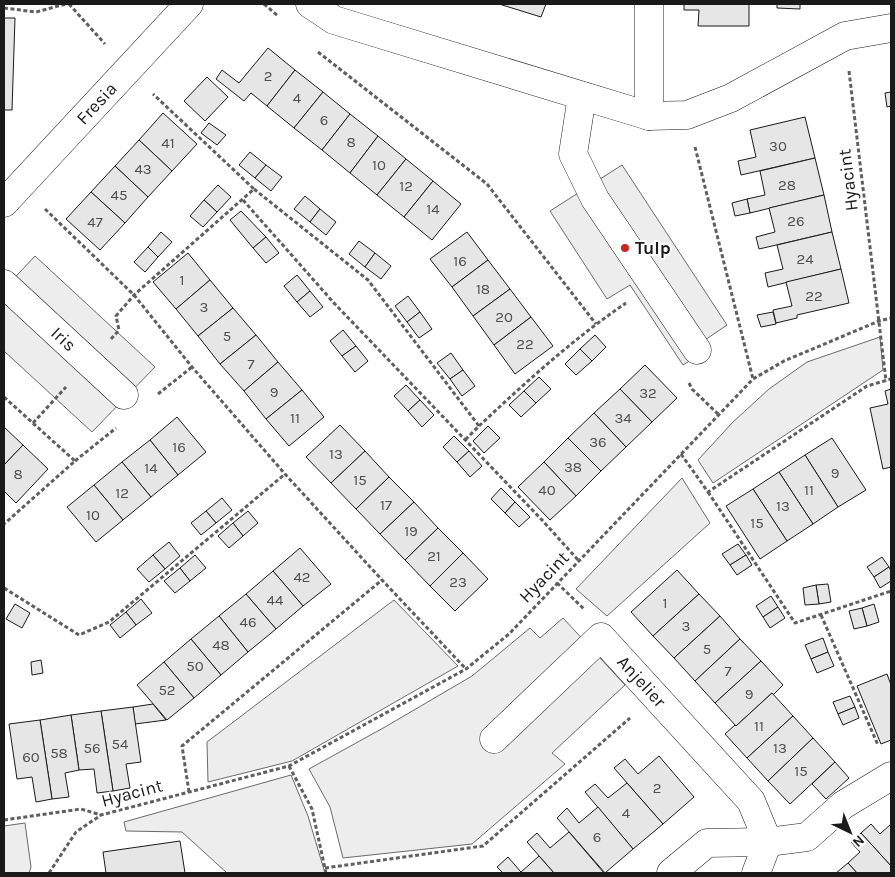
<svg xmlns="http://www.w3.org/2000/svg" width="895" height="877" viewBox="0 0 895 877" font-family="Karla,sans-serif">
<rect width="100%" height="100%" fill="#fff"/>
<g fill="#ededed" stroke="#6a6a6a">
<polygon points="622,165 727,325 705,340 710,348 683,365 630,285 607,299 550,211"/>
<polygon points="35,256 155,367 92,432 4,351 4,289"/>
<polygon points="880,337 883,370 713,483 698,460 733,422 769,389 807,362"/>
<polygon points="682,478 710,523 607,616 576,589"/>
<polygon points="394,600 458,666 292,761 208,782 207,742"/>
<polygon points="563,618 625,685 552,753 565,764 472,844 343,858 330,807 309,769 385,727 472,676 530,628 540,638"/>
<polygon points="291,775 308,816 325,873 227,873 182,832 126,831 124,822"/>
<polygon points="25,823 31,867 29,873 4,873 4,826"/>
</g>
<g fill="#e6e6e6" stroke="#1a1a1a">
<polygon points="499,4 546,4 541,17"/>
<polygon points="684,4 749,4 749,26 698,26 699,10 684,10"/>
<polygon points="777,4 800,4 800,9 777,8"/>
<polygon points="4,18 15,18 12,110 4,110"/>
<polygon points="268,48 295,70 267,106 251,93 244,101 216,79 222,70 239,83"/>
<polygon points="295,70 323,92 294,128 267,106"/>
<polygon points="207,77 228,97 205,121 184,101"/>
<polygon points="323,92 350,114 322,150 294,128"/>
<polygon points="891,92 891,106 887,107 885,93"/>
<polygon points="163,113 197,144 172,171 139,140"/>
<polygon points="350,114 378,136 350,173 322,150"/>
<polygon points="805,117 815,158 741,175 738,161 756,157 750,130"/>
<polygon points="209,123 226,135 217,145 201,133"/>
<polygon points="378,136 406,159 377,195 350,173"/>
<polygon points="139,140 172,171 148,197 115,166"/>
<polygon points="250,152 266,165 255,178 239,165"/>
<polygon points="815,158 824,195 750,213 747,199 765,195 760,171"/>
<polygon points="406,159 433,181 404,217 377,195"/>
<polygon points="266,165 282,177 271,191 255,178"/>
<polygon points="115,166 148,197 125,223 91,192"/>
<polygon points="433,181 461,204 432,240 404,217"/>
<polygon points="218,185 231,197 217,212 204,200"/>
<polygon points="91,192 125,223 100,250 66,219"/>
<polygon points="824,195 832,232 759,249 756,237 775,232 769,208"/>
<polygon points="305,196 320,209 310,222 294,209"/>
<polygon points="747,199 750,213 735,216 732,203"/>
<polygon points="204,200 217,212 203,227 190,216"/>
<polygon points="320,209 336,222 326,235 310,222"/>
<polygon points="241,211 266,237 253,248 230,220"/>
<polygon points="161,232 172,242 158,257 148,247"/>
<polygon points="467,232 488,260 452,287 430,259"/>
<polygon points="832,232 841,269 768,287 765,273 783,269 777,245"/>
<polygon points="266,237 279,253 266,263 253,248"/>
<polygon points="359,241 375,253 365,267 349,254"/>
<polygon points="148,247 158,257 145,272 134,262"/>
<polygon points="188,253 210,280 176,309 153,282"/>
<polygon points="375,253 391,266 381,279 365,267"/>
<polygon points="488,260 510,289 473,316 452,287"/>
<polygon points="841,269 849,303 797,315 797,318 776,323 773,310 792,306 786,282"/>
<polygon points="297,275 310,291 297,302 284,286"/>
<polygon points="210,280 233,308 198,336 176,309"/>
<polygon points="510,289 531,317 494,345 473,316"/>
<polygon points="310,291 323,307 310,317 297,302"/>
<polygon points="408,296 420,312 407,322 395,306"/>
<polygon points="233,308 256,335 220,364 198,336"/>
<polygon points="420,312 432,329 419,338 407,322"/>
<polygon points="773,312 776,324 761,327 757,315"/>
<polygon points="531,317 553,346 515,374 494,345"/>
<polygon points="343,330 356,346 342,356 330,341"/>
<polygon points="256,335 278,362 244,391 220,364"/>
<polygon points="595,335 606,347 592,361 580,349"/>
<polygon points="356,346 368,361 355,372 342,356"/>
<polygon points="580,349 592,361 576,375 565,364"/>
<polygon points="451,353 463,370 450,379 437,363"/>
<polygon points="278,362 302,390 266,419 244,391"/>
<polygon points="645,365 677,398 652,422 620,389"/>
<polygon points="463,370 475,386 462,396 450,379"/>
<polygon points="539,377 551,389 536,403 524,391"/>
<polygon points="406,385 420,400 408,411 394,396"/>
<polygon points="620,389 652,422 626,447 594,413"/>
<polygon points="891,389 891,467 883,469 870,408 888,404 885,391"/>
<polygon points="302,390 324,417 289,446 266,419"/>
<polygon points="524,391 536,403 521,417 509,405"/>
<polygon points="420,400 434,415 422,427 408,411"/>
<polygon points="594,413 626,447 601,471 568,438"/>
<polygon points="177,417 206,452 178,475 150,440"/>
<polygon points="340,425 365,451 331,483 306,457"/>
<polygon points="488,426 500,438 484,453 473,441"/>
<polygon points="4,427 23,445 4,465"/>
<polygon points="454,436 469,451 457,462 443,447"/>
<polygon points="568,438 601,471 576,496 544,462"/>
<polygon points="832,438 866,490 838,507 805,455"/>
<polygon points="150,440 178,475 151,497 122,462"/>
<polygon points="23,445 48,469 16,503 4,491 4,465"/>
<polygon points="365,451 389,477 356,509 331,483"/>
<polygon points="469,451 482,466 470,477 457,462"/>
<polygon points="805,455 838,507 813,524 779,472"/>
<polygon points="122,462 151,497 123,520 94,485"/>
<polygon points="544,462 576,496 550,520 518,487"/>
<polygon points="779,472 813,524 787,541 753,489"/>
<polygon points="389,477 414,502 380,534 356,509"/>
<polygon points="94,485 123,520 96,542 67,507"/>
<polygon points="501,488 515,502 505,513 491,499"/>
<polygon points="753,489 787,541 760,559 726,506"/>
<polygon points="222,498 232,510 216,523 206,511"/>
<polygon points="414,502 438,528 405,560 380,534"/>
<polygon points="515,502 530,517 519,527 505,513"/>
<polygon points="206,511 216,523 201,535 191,523"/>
<polygon points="248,511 258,523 243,536 233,523"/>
<polygon points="233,523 243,536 229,548 218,536"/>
<polygon points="438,528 463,553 430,586 405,560"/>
<polygon points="169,542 180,556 165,569 153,555"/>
<polygon points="738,544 746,555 730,565 722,554"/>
<polygon points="300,548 331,584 303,606 273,571"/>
<polygon points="463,553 488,579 455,611 430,586"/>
<polygon points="153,555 165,569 149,582 137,569"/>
<polygon points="195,555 206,568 190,581 180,568"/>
<polygon points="746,555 752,565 737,575 730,565"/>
<polygon points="882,557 889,567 874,577 867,567"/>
<polygon points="889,567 891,571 891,581 880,588 874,577"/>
<polygon points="180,568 190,581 175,593 164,581"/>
<polygon points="677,570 699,594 653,636 631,612"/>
<polygon points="273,571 303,606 276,629 246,594"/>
<polygon points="828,584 831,602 819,604 816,585"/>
<polygon points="816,585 819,604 805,605 803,588"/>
<polygon points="246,594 276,629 248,652 219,616"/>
<polygon points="699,594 720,616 674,658 653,636"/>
<polygon points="771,596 778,607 763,617 756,606"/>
<polygon points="141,599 152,613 136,625 126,612"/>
<polygon points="15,604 30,613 22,628 6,619"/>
<polygon points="874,604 879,622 867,626 862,608"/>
<polygon points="778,607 785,618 770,628 763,617"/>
<polygon points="862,608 867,626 854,629 849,611"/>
<polygon points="126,612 136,625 120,638 110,625"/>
<polygon points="219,616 248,652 221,675 191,639"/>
<polygon points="720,616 740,639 695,681 674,658"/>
<polygon points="823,638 828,652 811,659 805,645"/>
<polygon points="191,639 221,675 194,698 164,662"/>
<polygon points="740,639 761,661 715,703 695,681"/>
<polygon points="828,652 834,666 817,673 811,659"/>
<polygon points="41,660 43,673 32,675 31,662"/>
<polygon points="761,661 783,685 773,695 772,693 736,726 715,703"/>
<polygon points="164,662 194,698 167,720 137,685"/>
<polygon points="887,674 891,685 891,740 881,744 857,686"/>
<polygon points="772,693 793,716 747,758 725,734 735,725 736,726"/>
<polygon points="850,696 855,707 838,714 833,702"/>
<polygon points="153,704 166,720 135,724 133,707"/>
<polygon points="133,707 141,762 126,764 130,788 113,791 101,711"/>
<polygon points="855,707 859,718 843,725 838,714"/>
<polygon points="101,711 113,791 97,793 94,769 79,770 71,715"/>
<polygon points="71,715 79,770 65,773 69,797 52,799 40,720"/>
<polygon points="793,716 813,738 768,781 747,758"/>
<polygon points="40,720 52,799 36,802 32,777 17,779 9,724"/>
<polygon points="813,738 835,762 790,804 768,781"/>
<polygon points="659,756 694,797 663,824 614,768 625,759 638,774"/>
<polygon points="835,762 849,778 826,799 812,784"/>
<polygon points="627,783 663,824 633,849 585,792 595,784 608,798"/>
<polygon points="598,807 633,849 605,873 557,818 567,808 579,823"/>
<polygon points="871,824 880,834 891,824 891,866 861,833"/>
<polygon points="569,832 604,873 554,873 527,842 537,833 550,848"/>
<polygon points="861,833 891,866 891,873 857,873 848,863 860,852 851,842"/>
<polygon points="180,841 185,873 106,873 103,852"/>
<polygon points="539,856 554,873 503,873 497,867 508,857 521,872"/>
<polygon points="848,863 857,873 836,873"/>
</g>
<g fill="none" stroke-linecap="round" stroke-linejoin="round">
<g stroke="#1a1a1a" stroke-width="29">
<g id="minor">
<polyline points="310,4 334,20 649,116 687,115 731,98 845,36 891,28"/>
<polyline points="649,4 649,116"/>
<polyline points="582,96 573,154 595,199 697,350"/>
<path id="s1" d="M 4,203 L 189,4"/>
<path id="s2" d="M 4,284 L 124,395"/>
<path id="s3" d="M 494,739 L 601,637 L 751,801 L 768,842 L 756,873"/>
<polyline points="671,873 707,843 768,842 807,837 843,805 891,776"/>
</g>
</g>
<g stroke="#5f5f5f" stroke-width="3" stroke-dasharray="4 2.5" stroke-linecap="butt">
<polyline points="69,4 105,44"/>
<polyline points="264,4 278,16"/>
<polyline points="4,8 36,12 66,4"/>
<polyline points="318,52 487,184 596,324"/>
<polyline points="849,71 886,381"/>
<polyline points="695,147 753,379"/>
<polyline points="254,189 368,280 479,426 465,440"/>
<polyline points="243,200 333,302 542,520 579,561"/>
<polyline points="45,209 134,295 192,367 285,474 382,580 466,669"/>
<polyline points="111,339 119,330 116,316 134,295 254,189 153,94"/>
<polyline points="689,383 692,389 719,415"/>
<polyline points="158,394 192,367"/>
<polyline points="4,397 75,461 4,524"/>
<polyline points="33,423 66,387"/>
<path d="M 479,426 C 526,382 573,339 626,303"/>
<polyline points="681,454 708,492 867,386 891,379"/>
<polyline points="75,461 116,428"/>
<polyline points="708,492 795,623 891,591"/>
<polyline points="557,583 584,609"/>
<polyline points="4,588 79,635 109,622 285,474"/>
<polyline points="821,615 878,745"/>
<polyline points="289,766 312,809 326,873"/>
<polyline points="189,792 182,746 382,580"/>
<polyline points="4,820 81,809 101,815"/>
<polyline points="325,868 483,846 630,718"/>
<polyline points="49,873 76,832 101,815 289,766 466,669 509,634 753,379 784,361 879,321 891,318"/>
</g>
<use href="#minor" stroke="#fff" stroke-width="28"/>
</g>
<circle fill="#c62828" stroke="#fff" stroke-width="2" cx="625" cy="248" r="5"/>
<g text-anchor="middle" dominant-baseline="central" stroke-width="4" stroke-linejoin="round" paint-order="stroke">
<g font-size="15" fill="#4d4d4d">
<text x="268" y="76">2</text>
<text x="297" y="98">4</text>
<text x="324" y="120">6</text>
<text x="351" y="142">8</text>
<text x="168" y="143">41</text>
<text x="778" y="146">30</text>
<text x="379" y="165">10</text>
<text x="143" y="169">43</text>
<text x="787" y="185">28</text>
<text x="406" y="186">12</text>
<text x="119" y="195">45</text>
<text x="433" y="209">14</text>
<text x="796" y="221">26</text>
<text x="95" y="222">47</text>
<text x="805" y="259">24</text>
<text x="460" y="261">16</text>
<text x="182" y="280">1</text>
<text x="483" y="289">18</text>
<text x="814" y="296">22</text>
<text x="204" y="307">3</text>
<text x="504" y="317">20</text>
<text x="227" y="336">5</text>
<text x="525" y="344">22</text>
<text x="251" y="364">7</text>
<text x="274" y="392">9</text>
<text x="648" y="393">32</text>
<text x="295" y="418">11</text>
<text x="623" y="418">34</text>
<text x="598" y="442">36</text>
<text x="179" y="447">16</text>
<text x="336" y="454">13</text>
<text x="573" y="467">38</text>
<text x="151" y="468">14</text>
<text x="835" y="473">9</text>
<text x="18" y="474">8</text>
<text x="360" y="480">15</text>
<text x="547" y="490">40</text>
<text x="809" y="490">11</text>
<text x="122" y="493">12</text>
<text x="386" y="505">17</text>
<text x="783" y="506">13</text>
<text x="93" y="515">10</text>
<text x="757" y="523">15</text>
<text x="411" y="531">19</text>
<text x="434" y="556">21</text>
<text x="302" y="577">42</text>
<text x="458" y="582">23</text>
<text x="275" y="600">44</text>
<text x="665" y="603">1</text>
<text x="248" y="622">46</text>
<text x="686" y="626">3</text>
<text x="221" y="645">48</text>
<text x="707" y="649">5</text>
<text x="195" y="666">50</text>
<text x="728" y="671">7</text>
<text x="167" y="690">52</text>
<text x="749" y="694">9</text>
<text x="759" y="726">11</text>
<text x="120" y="744">54</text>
<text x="92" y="748">56</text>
<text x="780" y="748">13</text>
<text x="59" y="753">58</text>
<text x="31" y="757">60</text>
<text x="801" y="771">15</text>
<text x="657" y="788">2</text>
<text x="626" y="813">4</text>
<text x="597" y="837">6</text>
</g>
<g font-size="18" fill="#1a1a1a" stroke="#fff">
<text stroke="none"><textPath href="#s1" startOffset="136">Fresia</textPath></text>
<text transform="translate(848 180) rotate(-97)">Hyacint</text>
<text stroke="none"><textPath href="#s2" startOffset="81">Iris</textPath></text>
<text transform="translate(544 577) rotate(-46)">Hyacint</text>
<text stroke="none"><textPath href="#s3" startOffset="208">Anjelier</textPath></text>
<text transform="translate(132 793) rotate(-15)">Hyacint</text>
</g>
<g font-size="18" font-weight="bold" fill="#1a1a1a" stroke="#fff" text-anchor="start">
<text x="635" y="248">Tulp</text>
</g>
</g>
<rect width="895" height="877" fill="none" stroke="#1a1a1a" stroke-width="10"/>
<g transform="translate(850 832) rotate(137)" stroke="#ffffff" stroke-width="4" paint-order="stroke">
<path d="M0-4L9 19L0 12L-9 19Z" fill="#1a1a1a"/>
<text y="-8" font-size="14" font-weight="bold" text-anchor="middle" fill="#1a1a1a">N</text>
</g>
</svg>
